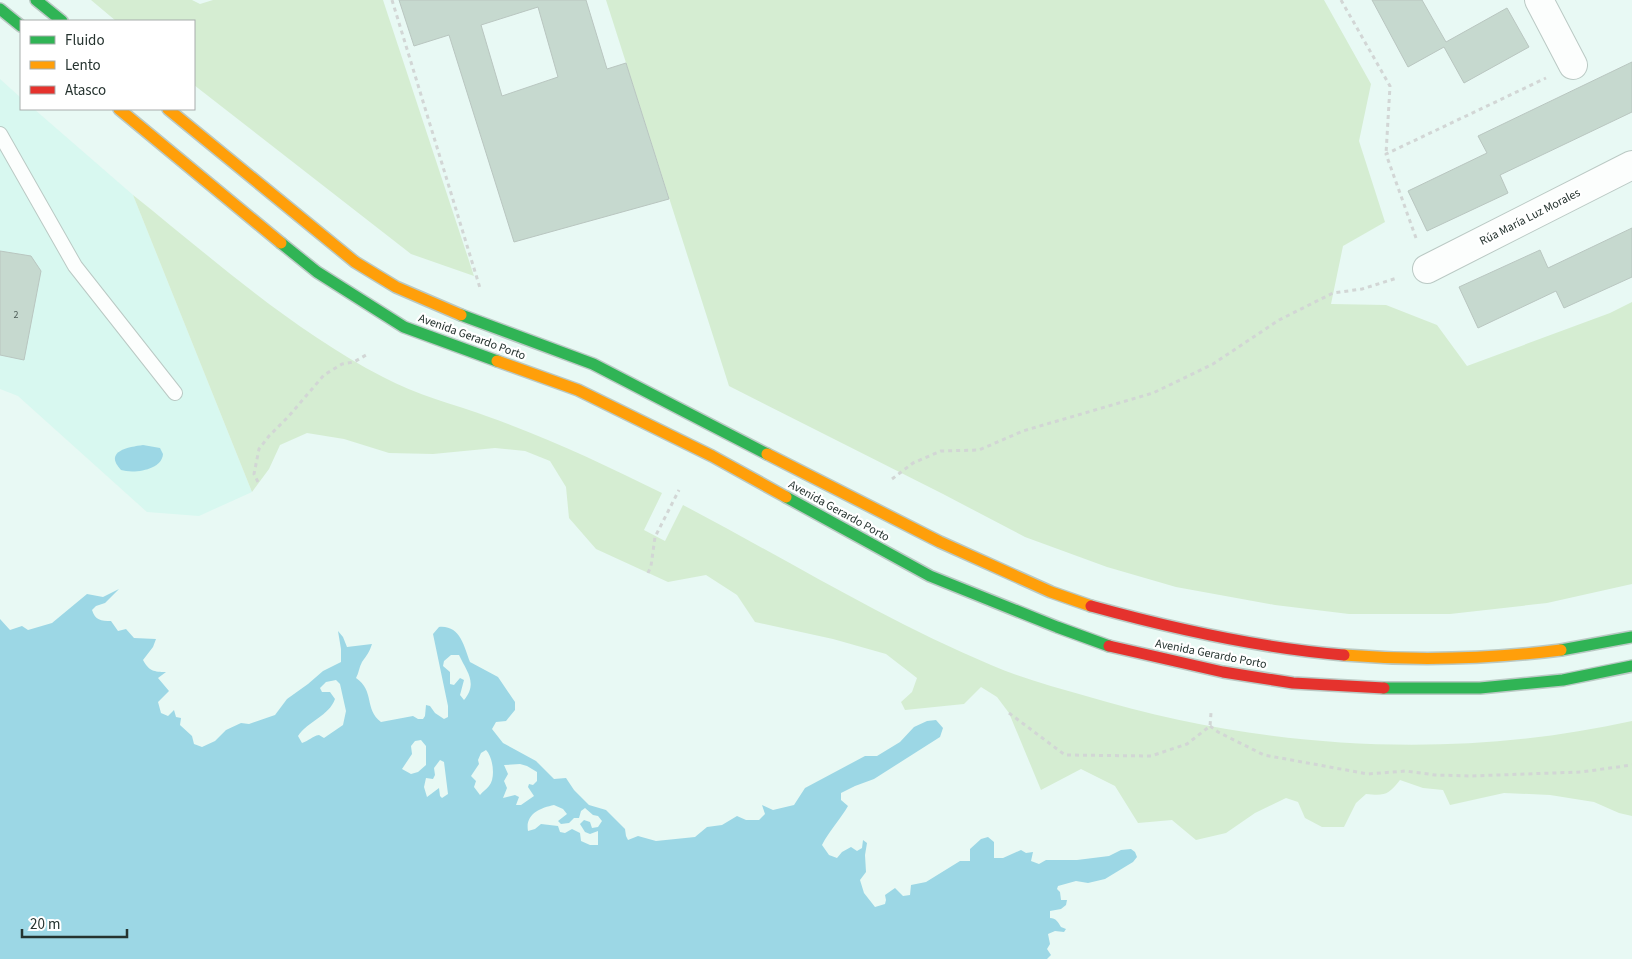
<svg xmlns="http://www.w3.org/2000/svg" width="1632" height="959" viewBox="0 0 1632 959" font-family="'Source Sans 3',sans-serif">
<rect width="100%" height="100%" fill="#e8f9f4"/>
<polygon fill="#d8f8f0" points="0,79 21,98 21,109 34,109 133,195 252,492 199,516 147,512 18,396 0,389"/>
<g fill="#d5edd2">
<polygon points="91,0 192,0 200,4 213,0 383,0 474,276 411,254 194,85 194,21 116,21"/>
<polygon points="606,0 1324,0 1371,84 1359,141 1385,222 1343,246 1331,304 1386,305 1437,325 1467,366 1610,313 1632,302 1632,584 1547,603 1450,614 1349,614 1275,605 1176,587 1107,567 1025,537 943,494 729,386"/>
<path d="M 133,195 C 213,259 291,329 383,377 C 416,395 454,404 489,417 C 549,438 605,465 662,493 L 644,530 L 665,541 L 683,505 C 786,559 884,620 991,665 C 1021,678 1054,687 1086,696 C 1262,749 1452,761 1632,721 L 1632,816 L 1619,813 L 1594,802 L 1550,795 L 1504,793 L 1450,805 L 1443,790 L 1423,788 L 1400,780 C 1388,795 1385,796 1366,794 L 1356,803 L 1344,827 L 1322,827 L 1305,818 L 1298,802 L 1286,798 L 1255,813 L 1226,833 L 1196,840 L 1172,820 L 1138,823 L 1115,786 L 1081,769 L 1041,790 L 1009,713 L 997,697 L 981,687 L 964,704 L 905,710 L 901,702 L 912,692 L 917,678 L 886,654 L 833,639 L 755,622 L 737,595 L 706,575 L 668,582 L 596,549 L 569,518 L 566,487 L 550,461 L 525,451 L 495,448 L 433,454 L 389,453 L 344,439 L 307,433 L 280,445 L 269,469 L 252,492 Z"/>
</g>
<g fill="#9cd7e5" fill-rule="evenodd">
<path d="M 143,445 L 160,448 L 163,454 C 162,470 134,474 121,470 C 103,451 129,447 143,445 Z"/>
<path d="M 119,589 L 105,603 L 96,606 L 92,610 C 95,620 101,621 111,621 L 118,631 L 126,629 L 134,638 L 156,639 L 153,647 L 143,660 C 149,671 154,672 166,672 L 158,678 L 169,691 L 158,702 L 161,713 L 168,716 L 174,710 L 176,717 L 181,718 L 180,725 L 192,736 L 194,744 L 202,747 L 215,741 L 226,730 L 241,723 L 249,724 L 275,715 L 287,699 L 308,684 L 323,671 L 341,662 L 341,649 L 338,631 L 343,637 L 347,647 L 372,644 C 369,653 367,655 362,662 C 359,667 359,673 356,678 C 375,691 364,709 381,722 L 413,716 L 418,719 L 423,719 L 425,716 L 426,705 L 430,706 L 435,713 L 444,719 L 448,717 L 448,706 L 433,634 L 439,627 C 460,625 464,646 470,662 L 498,677 L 515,702 L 515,710 L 506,721 L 496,722 L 492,729 L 503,743 L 536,761 L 554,779 L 566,778 L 574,790 L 589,805 L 606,810 L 625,829 L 626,836 L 628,840 L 638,836 L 656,841 L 695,837 L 707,827 L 722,825 L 737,816 L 746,820 L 759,820 L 765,814 L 762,805 L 773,810 L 794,805 L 805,788 L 865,756 L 877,756 L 900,742 L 914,727 L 927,721 L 936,720 L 943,728 L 940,737 L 874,779 L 855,786 L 841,793 L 841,800 L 848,806 C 841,818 828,833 822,845 L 829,855 L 837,858 L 842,852 L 851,847 L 857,851 L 862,848 L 863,840 L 867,843 L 865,855 L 866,872 L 860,880 L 864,893 L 875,907 L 885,904 L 886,900 L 885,895 L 895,888 L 903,896 L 910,895 L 911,885 L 926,882 L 960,861 L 970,861 L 970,849 L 981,839 L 988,837 L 994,842 L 994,858 L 1003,858 L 1021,850 L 1026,853 L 1033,852 L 1031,861 L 1039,864 L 1046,860 L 1077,860 L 1109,856 L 1121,850 L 1131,849 L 1135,852 L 1137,857 L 1133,862 L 1105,879 L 1088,883 L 1076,881 L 1058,886 L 1057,889 L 1060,892 L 1061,900 L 1067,900 L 1066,905 L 1061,909 L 1050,911 L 1050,918 C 1056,918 1058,922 1061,927 L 1066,929 L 1064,932 L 1055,931 L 1048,934 L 1050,944 L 1047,949 L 1051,955 L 1047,959 L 0,959 L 0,619 L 10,630 L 22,626 L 28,630 L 52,623 L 87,594 L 103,597 ZM 451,655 L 459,655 C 467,672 478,683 464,700 L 460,695 L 464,680 L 460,678 L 454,685 L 450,684 L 450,672 L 443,666 L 444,661 ZM 336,680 L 340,684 L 346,711 L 343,725 L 324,738 L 319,735 C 312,736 309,741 302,743 L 298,736 C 308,721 329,716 335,699 L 330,692 L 322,692 L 320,688 L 326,682 ZM 421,740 L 426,746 L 426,765 L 418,772 L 411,774 L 402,769 L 412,754 L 411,746 L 415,741 ZM 486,750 C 493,757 496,778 489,786 C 486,790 483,791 480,795 L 474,787 L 476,781 L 471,776 L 479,764 L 478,760 L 481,753 ZM 440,760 L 444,762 L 448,794 L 442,798 L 440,796 L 439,788 L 427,797 L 424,787 L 426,778 L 433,779 L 435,775 L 434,768 ZM 520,764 L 527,766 L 537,772 L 537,781 L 533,785 L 529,784 L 528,787 L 534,796 L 521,805 L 516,805 L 519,797 L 515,795 L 503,798 L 507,788 L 504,781 L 508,774 L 504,765 ZM 554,805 L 563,809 L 567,814 L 558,821 L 561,824 L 569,823 L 574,818 L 579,818 L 581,811 L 585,808 L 593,815 L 598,816 L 602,821 L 598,827 L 592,828 L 590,822 L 584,820 L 580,824 L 585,832 L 590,834 L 598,831 L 598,845 L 590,845 L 581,841 L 580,833 L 572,829 L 565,833 L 560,832 L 558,826 L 541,824 L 535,829 L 528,831 C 525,814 540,808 554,805 Z"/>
</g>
<g fill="#c6d9cf" stroke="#b9c6c0" fill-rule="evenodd">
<path d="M 399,0 L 586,0 L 607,69 L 626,63 L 669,199 L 514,242 L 449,35 L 414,46 ZM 538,7 L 558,77 L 502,96 L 481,25 Z"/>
<polygon points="1372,0 1422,0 1446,42 1507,8 1529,47 1464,83 1444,47 1408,67"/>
<polygon points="1632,62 1632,112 1500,175 1508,193 1427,231 1408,191 1487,153 1478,136"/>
<polygon points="1632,228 1632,277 1564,308 1556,291 1478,328 1459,287 1540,250 1548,268"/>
<polygon points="0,251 31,256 41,271 24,360 0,355"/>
</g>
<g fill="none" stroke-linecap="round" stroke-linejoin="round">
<g stroke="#bac9c4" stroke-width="16">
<polyline id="lane" points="0,134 75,266 175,393"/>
</g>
<g stroke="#bac9c4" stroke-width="30">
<g id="street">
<polyline points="1539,0 1573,65"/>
<polyline points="1427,269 1632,165"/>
</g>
</g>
<g stroke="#bac9c4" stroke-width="14">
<g id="fast">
<polyline points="36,0 62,21"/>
<polyline points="0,9 21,26"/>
<polyline points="281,243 317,272 404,327 497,361"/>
<polyline points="461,315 593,364 767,454"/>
<polyline points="786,497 930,576 1057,627 1109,646"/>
<polyline points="1561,650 1632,637"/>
<polyline points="1384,688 1480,688 1563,680 1632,666"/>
</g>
</g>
<g stroke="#bac9c4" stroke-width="14">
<g id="slow">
<polyline points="119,109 281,243"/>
<polyline points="168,109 355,262 396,287 461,315"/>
<polyline points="497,361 578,390 712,456 786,497"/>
<polyline points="767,454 940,542 1051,592 1091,606"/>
<path d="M 1344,655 C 1417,661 1489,659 1561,650"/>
</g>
</g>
<g stroke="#bac9c4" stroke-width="14">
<g id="jam">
<path d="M 1091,606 C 1174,629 1258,648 1344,655"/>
<polyline points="1109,646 1223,672 1293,683 1384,688"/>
</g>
</g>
<g stroke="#d2d6d5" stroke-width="3" stroke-dasharray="4 4" stroke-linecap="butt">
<polyline points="392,0 480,288"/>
<polyline points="1341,0 1390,86 1386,154"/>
<polyline points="1416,238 1386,154 1546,78"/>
<polyline points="892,479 913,463 941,451 979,450 1023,431 1153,393 1213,364 1279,320 1333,293 1362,289 1397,278"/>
<polyline points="258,482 254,474 259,449 269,436 288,417 324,375 342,364 354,362 366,355"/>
<polyline points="648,573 651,566 655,537 679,490"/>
<polyline points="1009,713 1065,755 1151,756 1187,744 1210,726 1211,713"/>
<polyline points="1210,726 1218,732 1264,755 1368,774 1406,771 1435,775 1471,776 1581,772 1632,765"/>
</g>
<use href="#lane" stroke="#fcfefd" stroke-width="14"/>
<use href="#street" stroke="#fcfefd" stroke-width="28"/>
<use href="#fast" stroke="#30b455" stroke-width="11"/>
<use href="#slow" stroke="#ff9f0a" stroke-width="11"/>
<use href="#jam" stroke="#e5322d" stroke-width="11"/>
</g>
<g text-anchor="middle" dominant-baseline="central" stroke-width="4.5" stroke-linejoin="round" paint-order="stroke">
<g font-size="10" fill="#4d5c57">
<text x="16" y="315">2</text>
</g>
<g font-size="12" fill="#25332f" stroke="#fff">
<text transform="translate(1530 217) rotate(-27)">Rúa María Luz Morales</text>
<text transform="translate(472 337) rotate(20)">Avenida Gerardo Porto</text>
<text transform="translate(839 511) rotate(29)">Avenida Gerardo Porto</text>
<text transform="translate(1211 654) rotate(11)">Avenida Gerardo Porto</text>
</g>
</g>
<rect x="20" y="20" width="175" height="90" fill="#ffffff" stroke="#a8adac"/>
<rect x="30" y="36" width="25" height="8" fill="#30b455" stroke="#a8adac"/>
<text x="65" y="45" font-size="15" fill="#25332f">Fluido</text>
<rect x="30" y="61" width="25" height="8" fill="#ff9f0a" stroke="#a8adac"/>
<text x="65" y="70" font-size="15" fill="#25332f">Lento</text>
<rect x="30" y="86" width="25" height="8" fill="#e5322d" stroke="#a8adac"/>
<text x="65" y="95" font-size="15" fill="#25332f">Atasco</text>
<path d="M22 929v8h105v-8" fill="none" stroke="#25332f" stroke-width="2.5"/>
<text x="30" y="929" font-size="15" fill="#25332f" stroke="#ffffff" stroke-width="4" paint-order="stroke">20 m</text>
</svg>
